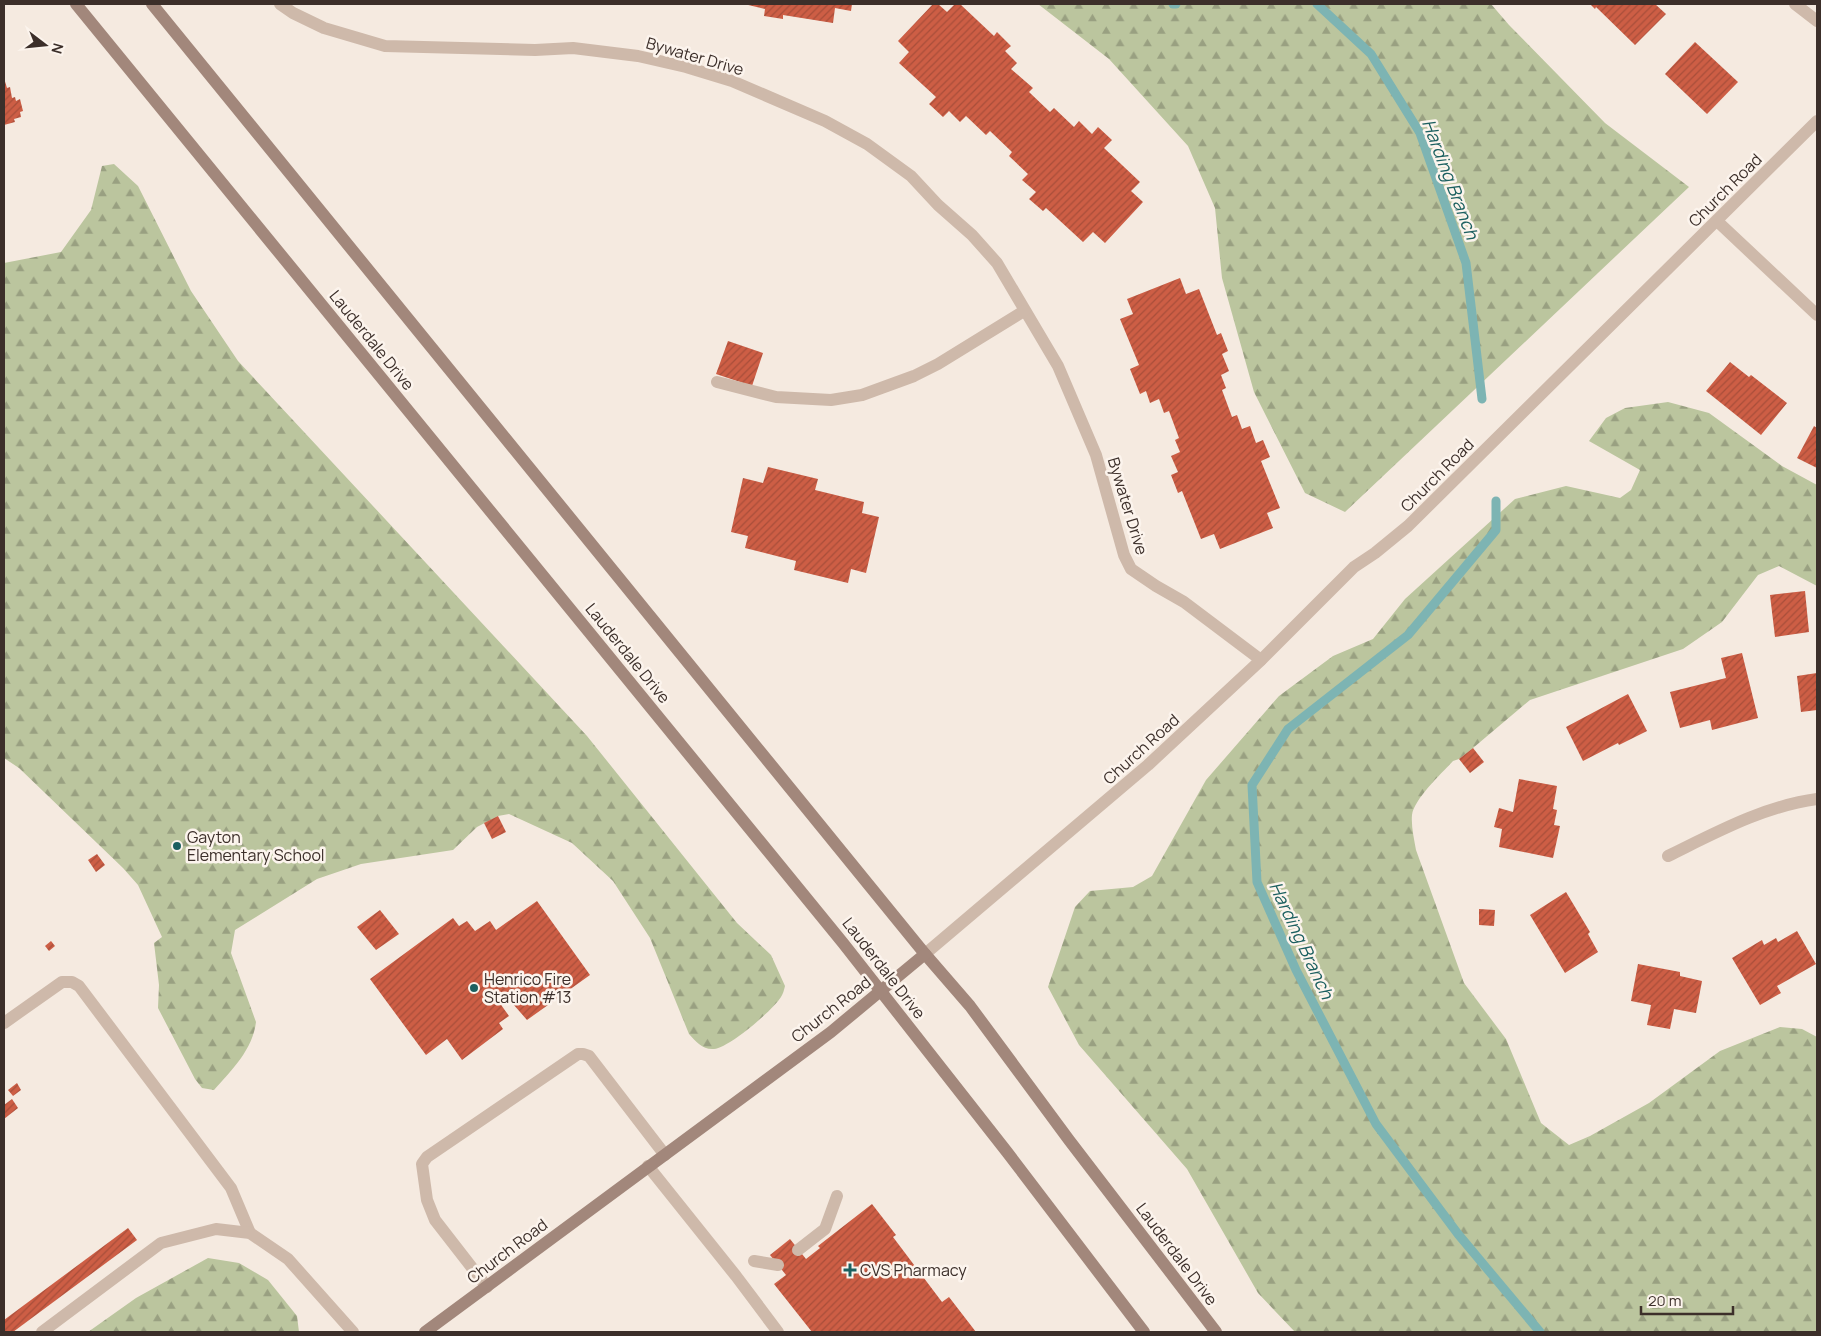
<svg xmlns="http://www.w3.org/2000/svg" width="1821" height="1336" viewBox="0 0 1821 1336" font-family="Manrope,sans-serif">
<defs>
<pattern id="forest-firs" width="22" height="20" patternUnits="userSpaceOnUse" patternTransform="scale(1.25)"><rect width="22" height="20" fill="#bbc59e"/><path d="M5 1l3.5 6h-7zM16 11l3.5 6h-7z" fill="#99a081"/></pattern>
<pattern id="building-hatch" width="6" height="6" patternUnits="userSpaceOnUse" patternTransform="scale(1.25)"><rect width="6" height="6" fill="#cd5e45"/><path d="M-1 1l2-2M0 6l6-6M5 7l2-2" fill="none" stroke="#a84e3a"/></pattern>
</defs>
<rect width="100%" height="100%" fill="#f5eae0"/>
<g fill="url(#forest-firs)">
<polygon points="1038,4 1491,4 1509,25 1605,123 1689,187 1345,512 1305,493 1254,392 1222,278 1215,208 1188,146 1109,59"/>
<path d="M 114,164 L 138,186 L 191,291 L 238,361 L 587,736 L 737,923 L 771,955 L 785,986 C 784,990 783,994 781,997 C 773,1010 729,1048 714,1049 C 703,1050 696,1042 689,1034 L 650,938 L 613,881 L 572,843 L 509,814 L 498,816 L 477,827 L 453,850 L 361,864 L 317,879 L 235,930 L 231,953 L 256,1022 C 253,1049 232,1070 214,1090 L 202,1088 L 195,1079 L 158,1008 L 159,985 L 154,943 L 162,937 L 138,885 L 123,868 L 19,768 L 4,758 L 4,263 L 61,252 L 91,210 L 102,166 Z"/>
<path d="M 1668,402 L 1709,413 L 1782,466 L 1817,485 L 1817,586 L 1779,566 L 1758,575 L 1722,622 L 1683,649 L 1530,700 L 1473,748 L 1459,759 L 1453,761 C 1442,773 1414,799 1412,815 C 1411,826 1414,839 1416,850 L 1464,983 L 1506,1039 L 1541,1123 L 1569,1145 L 1590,1136 L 1649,1103 L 1720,1051 L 1780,1027 L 1802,1029 L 1817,1037 L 1817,1332 L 1295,1332 L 1258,1293 L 1187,1169 L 1079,1045 L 1048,987 L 1075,907 L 1090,891 L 1133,887 L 1152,876 L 1206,780 L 1279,696 L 1333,656 L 1373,639 L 1405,599 L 1515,499 L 1566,486 L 1620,498 L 1631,490 L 1640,470 L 1589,441 L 1606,418 L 1625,408 Z"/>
<polygon points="208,1258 239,1263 268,1280 297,1316 299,1332 88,1332 136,1298"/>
</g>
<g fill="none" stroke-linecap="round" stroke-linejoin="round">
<g stroke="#7db4b3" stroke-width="9">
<polyline points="1173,4 1176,4"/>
<polyline points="1317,4 1371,54 1420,133 1466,263 1482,399"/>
<polyline points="1496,501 1496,530 1408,635 1288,729 1252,785 1257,882 1296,970 1376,1124 1458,1234 1540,1332"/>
</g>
</g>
<g fill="url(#building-hatch)">
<polygon points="744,4 852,4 851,11 835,8 833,23 783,15 783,19 764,16 765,9"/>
<polygon points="933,4 938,4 947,12 955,4 960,4 994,36 997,32 1011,46 1005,51 1017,63 1011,69 1033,88 1029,92 1050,112 1054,108 1074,127 1079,121 1092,134 1098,127 1112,140 1104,148 1140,182 1131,191 1143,202 1105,243 1093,232 1083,242 1046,208 1043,211 1029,199 1036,192 1022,180 1028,174 1009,156 1012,152 990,131 986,135 966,116 960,122 949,111 943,117 929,104 936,97 899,63 909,52 898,41"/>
<polygon points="1590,4 1655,4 1666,14 1635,45 1596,7 1595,9"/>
<polygon points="1695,42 1738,82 1707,114 1665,74"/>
<polygon points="4,78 7,88 10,87 12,98 15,97 16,101 20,99 23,111 20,112 21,117 14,119 15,122 4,125"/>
<polygon points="1180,278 1186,294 1199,289 1217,335 1221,333 1228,351 1222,354 1229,371 1221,375 1226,388 1222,390 1232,417 1237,415 1242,429 1250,426 1256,443 1263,440 1270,457 1261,461 1280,508 1267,513 1273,528 1220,549 1214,534 1201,539 1182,491 1178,493 1171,475 1178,472 1171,456 1180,452 1175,440 1179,438 1169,411 1164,413 1159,399 1150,403 1146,391 1140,394 1130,369 1139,365 1120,319 1133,314 1127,299"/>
<polygon points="728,341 763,353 752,386 716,374"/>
<polygon points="1730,362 1749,377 1751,375 1787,403 1761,435 1706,391"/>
<polygon points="1814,426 1817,428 1817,468 1797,458"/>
<polygon points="768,467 818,479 815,490 864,502 862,513 879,517 866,573 851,569 848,583 794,570 796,561 745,548 748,536 731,532 743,478 763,483"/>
<polygon points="1805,591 1809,632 1775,637 1770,595"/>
<polygon points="1742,653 1758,718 1712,730 1710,720 1680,728 1670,692 1726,678 1721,658"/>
<polygon points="1817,673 1817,710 1801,712 1797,676"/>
<polygon points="1628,694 1647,731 1619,745 1618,743 1583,761 1566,727"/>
<polygon points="1473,748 1484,762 1470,773 1459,759"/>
<polygon points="1519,779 1557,786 1553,809 1557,810 1554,825 1560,826 1553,858 1499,847 1502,829 1494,827 1499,808 1513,812"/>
<polygon points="498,816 506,832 492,839 484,823"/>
<polygon points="97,854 105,865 96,872 88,860"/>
<polygon points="1566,892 1590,932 1588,934 1598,952 1565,973 1530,915"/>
<polygon points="537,901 590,975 527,1020 506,996 499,1002 509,1016 499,1023 503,1029 462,1060 447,1039 426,1055 370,979 453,918 459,926 467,921 475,931 490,921 496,930"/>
<polygon points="1479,909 1495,910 1494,926 1479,925"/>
<polygon points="380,910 399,934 376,950 357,927"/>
<polygon points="1797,931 1816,964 1777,986 1781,993 1760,1005 1732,958 1762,940 1764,945 1776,938 1778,942"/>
<polygon points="51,941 55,946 49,951 45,946"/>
<polygon points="1638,964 1680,972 1680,976 1702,981 1696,1013 1674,1009 1670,1029 1647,1025 1651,1005 1631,1001"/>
<polygon points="17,1083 21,1090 13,1096 8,1090"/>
<polygon points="12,1099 18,1108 4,1119 4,1105"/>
<polygon points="872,1204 896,1235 893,1237 942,1302 949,1297 976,1332 812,1332 774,1284 786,1275 770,1255 790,1239 806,1259 820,1248 818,1246"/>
<polygon points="128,1228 137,1240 13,1332 4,1332 4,1320"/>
</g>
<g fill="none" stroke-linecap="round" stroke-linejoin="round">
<g stroke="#ceb9aa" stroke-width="12">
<polyline points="4,1023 62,982 72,982 79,986 231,1188 250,1233"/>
<polyline points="648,1166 736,1276 778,1332"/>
<polyline points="798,1250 825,1229 837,1196"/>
<polyline points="754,1261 778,1265"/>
<polyline points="487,1287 435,1220 427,1200 422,1164 427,1157 578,1054 583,1054 589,1056 665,1155"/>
<polyline points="42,1332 161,1243 216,1229 250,1233 288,1259 353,1332"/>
</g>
<g stroke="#ceb9aa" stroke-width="12">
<polyline points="280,4 293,13 324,28 385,46 535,50 573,48 638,56 686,67 732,81 825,121 867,144 911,176 938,205 972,235 997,263 1058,366 1096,455 1124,555 1131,569 1156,586 1184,602 1261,660"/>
<polyline points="1795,4 1817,21"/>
<polyline points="1717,221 1817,315"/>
<polyline points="717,382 776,397 831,400 862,395 914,376 938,364 1024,311"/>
<path d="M 1668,856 C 1715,833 1764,806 1817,799"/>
</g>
<polyline stroke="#ceb9aa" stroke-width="12" points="925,954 1148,765 1261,660 1354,567 1375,553 1408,526 1817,121"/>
<g stroke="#a2877b" stroke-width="12">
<polyline points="76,4 843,943 1007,1152 1144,1332"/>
<polyline points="152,4 925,954 970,1006 1069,1140 1216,1332"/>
<polyline points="425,1332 831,1032 925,954"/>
</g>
</g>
<g fill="#1c6060" stroke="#fcf4ed" stroke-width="2">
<circle cx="177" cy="846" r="5"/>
<circle cx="474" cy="988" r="5"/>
<path d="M847.5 1262.5h5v5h5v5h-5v5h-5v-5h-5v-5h5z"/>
</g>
<g text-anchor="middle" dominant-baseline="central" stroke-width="5" stroke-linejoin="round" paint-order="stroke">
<g font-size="16" fill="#3c2f2a" stroke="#fcf4ed">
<text transform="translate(695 56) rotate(16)">Bywater Drive</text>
<text transform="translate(1725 190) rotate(-45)">Church Road</text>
<text transform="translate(372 340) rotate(51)">Lauderdale Drive</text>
<text transform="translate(1437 475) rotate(-45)">Church Road</text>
<text transform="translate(1128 506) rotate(73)">Bywater Drive</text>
<text transform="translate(628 653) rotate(51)">Lauderdale Drive</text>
<text transform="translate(1141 749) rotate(-42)">Church Road</text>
<text transform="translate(884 968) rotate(52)">Lauderdale Drive</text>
<text transform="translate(831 1009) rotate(-38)">Church Road</text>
<text transform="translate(507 1251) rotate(-37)">Church Road</text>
<text transform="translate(1177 1254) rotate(53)">Lauderdale Drive</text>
</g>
<g font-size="16" fill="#3c2f2a" stroke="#fcf4ed" text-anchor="start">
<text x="187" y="837">Gayton<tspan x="187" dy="18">Elementary School</tspan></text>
<text x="484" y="979">Henrico Fire<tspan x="484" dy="18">Station #13</tspan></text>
<text x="860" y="1270">CVS Pharmacy</text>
</g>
<g font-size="18" font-style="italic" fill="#1c6060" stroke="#fcf4ed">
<text transform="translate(1451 179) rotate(69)">Harding Branch</text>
<text transform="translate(1302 940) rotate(65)">Harding Branch</text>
</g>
</g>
<rect width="1821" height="1336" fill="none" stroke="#3c2f2a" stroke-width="10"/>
<g transform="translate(45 45) rotate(106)" stroke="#fcf4ed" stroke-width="4" paint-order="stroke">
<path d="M0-4L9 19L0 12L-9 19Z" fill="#3c2f2a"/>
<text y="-8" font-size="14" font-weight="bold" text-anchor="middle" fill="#3c2f2a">N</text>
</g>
<path d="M1641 1306v8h92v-8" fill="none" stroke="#3c2f2a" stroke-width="2.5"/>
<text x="1648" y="1306" font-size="15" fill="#3c2f2a" stroke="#fcf4ed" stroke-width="4" paint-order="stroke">20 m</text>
</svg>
